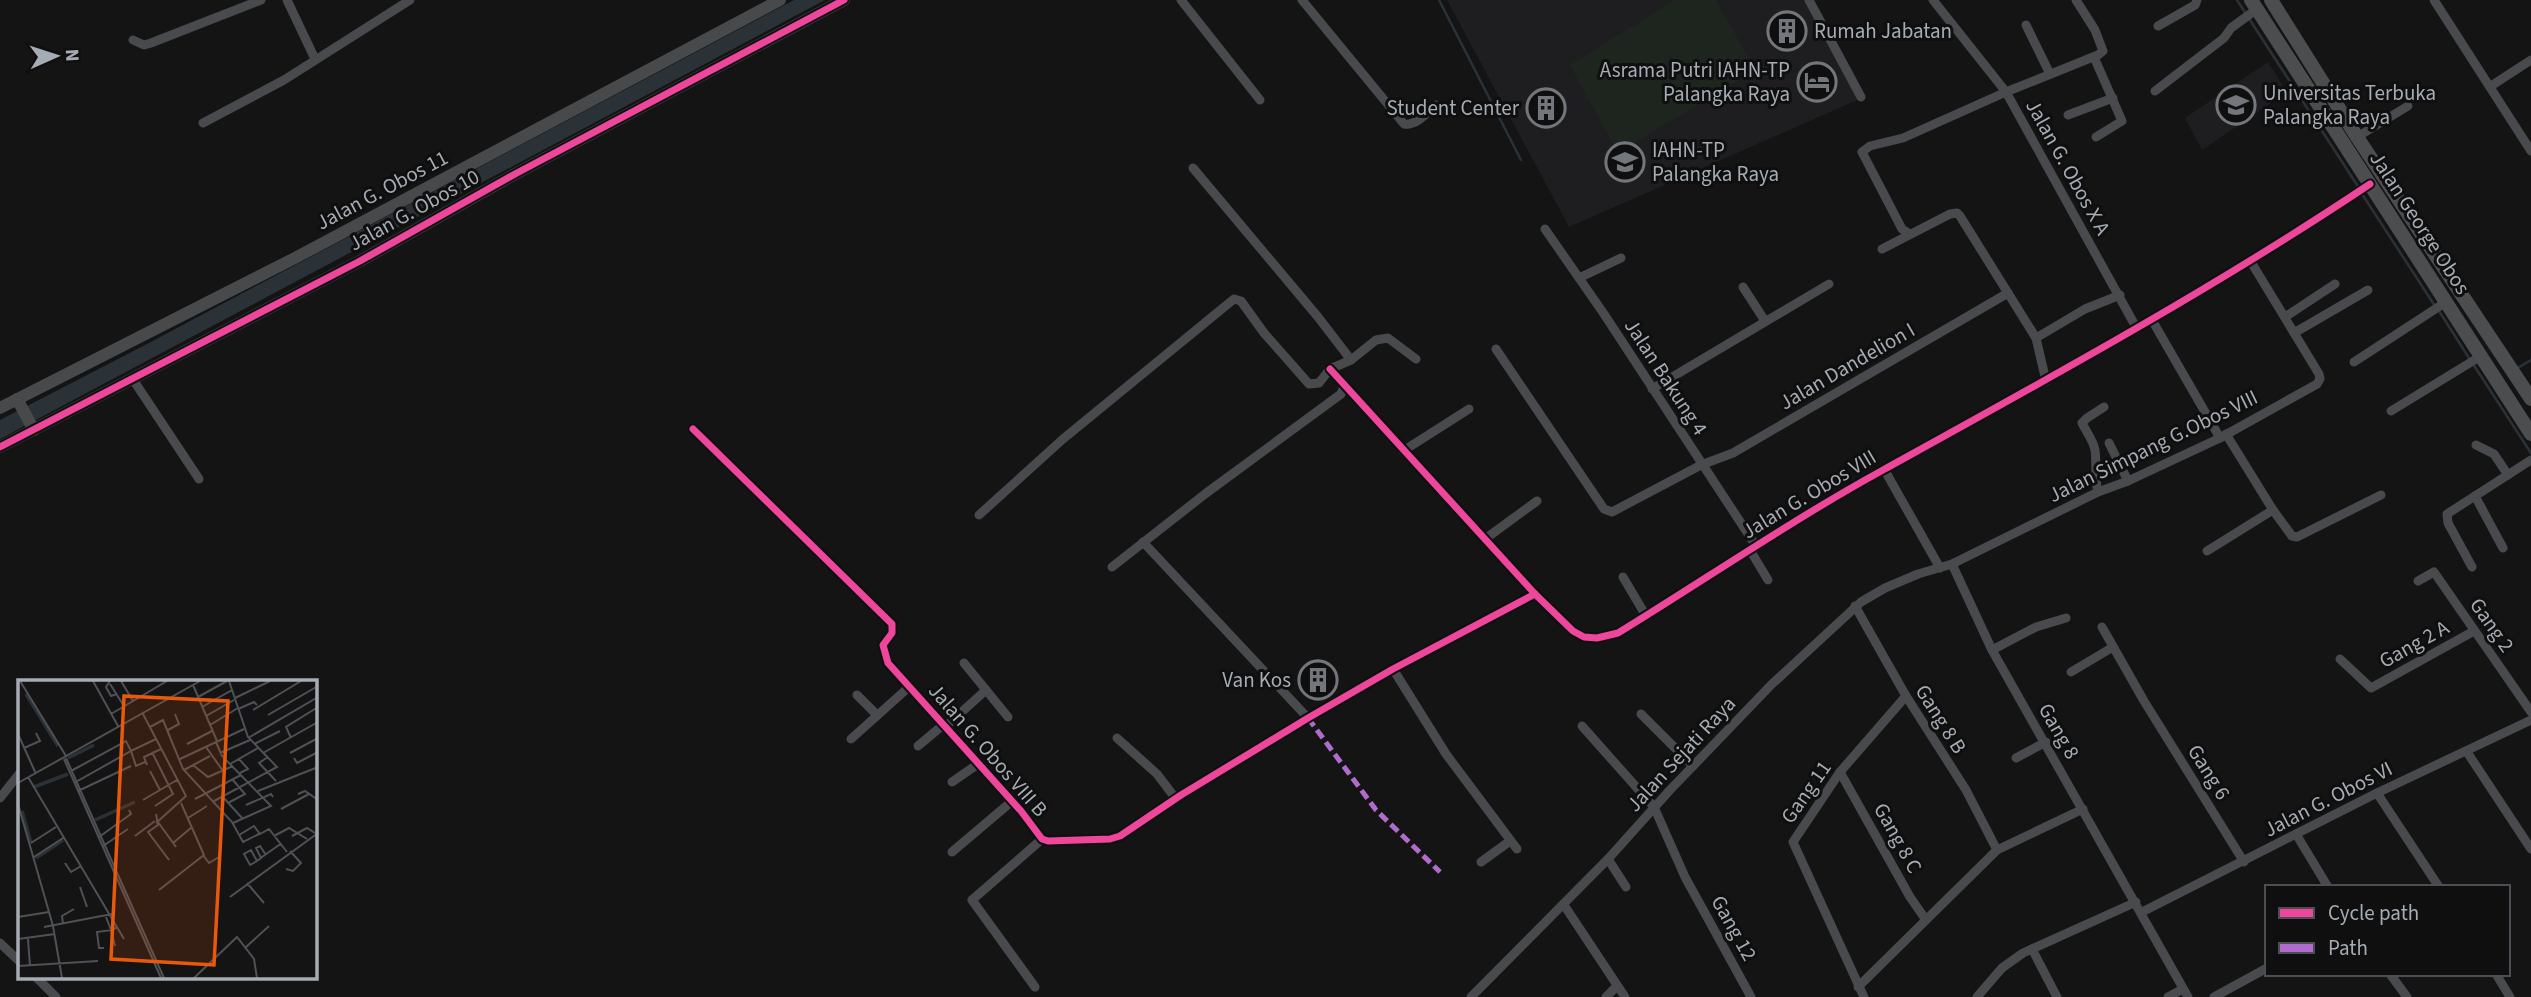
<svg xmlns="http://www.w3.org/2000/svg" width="2531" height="997" viewBox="0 0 2531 997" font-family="'Source Sans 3',sans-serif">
<rect width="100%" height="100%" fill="#141415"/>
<g fill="#1e1e20">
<polygon points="1447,0 1811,0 1864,97 1569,227"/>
<polygon points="2268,62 2287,92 2202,150 2185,118"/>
</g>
<polygon fill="#1e251f" points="1675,0 1716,0 1755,70 1618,153 1570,65"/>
<polygon fill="#2b3237" points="794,0 825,0 0,439 0,420 147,344"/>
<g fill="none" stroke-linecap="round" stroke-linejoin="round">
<g stroke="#2b3237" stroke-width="2.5">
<polyline points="1439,0 1521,160"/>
<polyline points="2237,0 2359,188"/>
<polyline points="2362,194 2435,306"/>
<polyline points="2439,311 2469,358"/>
<polyline points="2473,364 2531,453"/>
<polyline points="2516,369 2531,360"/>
</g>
<g stroke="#494a4d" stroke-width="9">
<polyline points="287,0 315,59"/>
<polyline points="1181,0 1260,100"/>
<path d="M 1302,0 L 1404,124 C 1416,126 1427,113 1436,105"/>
<polyline points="1809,0 1861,97"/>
<polyline points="2076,0 2095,30 2103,51 2098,55 2006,92 2137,329"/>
<polyline points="2434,0 2531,151"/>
<polyline points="2026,25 2050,74"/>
<polyline points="2158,26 2195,5 2197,0"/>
<polyline points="133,40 144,45 151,43 261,0"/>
<polyline points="2094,57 2122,121 2096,137"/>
<polyline points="2491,86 2531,60"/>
<polyline points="2155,91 2224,38 2231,28 2257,9"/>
<polyline points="2068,115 2113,98"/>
<polyline points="203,123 284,80 410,0"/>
<polyline points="2357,137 2408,106"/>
<polyline points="1193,168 1318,317 1351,360"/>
<polyline points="1545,229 1604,314 1756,546"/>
<polyline points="1910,234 1902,229 1862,152 1870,146 1903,138 2006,92 1933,0"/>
<polyline points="1882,249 1950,214 1957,213 1960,216 2036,338 2046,381"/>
<polyline points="1579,278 1621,258"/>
<polyline points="1743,287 1765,321"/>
<polyline points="2285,317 2335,284"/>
<polyline points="2152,320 2220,438"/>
<polyline points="2294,333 2368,290"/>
<polyline points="2036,338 2085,309 2120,295"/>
<polyline points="1496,349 1604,509 1612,512 1701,465 1733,453 2008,293"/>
<polyline points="2354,362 2446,302"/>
<path d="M 1330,369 L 1535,594 L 1573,631 L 1584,637 L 1597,638 L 1618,633 C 1706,579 1792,520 1883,470 C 2048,379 2213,289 2370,184"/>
<polyline points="132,378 199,479"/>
<polyline points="1652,389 1829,284"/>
<polyline points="2391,411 2481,356"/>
<polyline points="693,429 892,624 892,633 883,645 888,663 1021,811 1042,839 1048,841 1110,839 1120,836 1181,795 1308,718 1393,669 1535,594"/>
<polyline points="2226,434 2273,510 2292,536 2297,537 2381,495"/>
<polyline points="2109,443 2128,481"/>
<polyline points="2476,445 2494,454 2508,475"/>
<polyline points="1403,451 1469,409"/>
<polyline points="1884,469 1940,568"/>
<path d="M 2098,492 C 2094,477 2097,465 2095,450 C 2093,440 2087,433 2082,423 L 2087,418 L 2104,407"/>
<polyline points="2475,496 2503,548"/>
<polyline points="979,515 1063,439 1234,299 1241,301 1264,333 1309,384 1319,383 1330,369 1351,360 1376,340 1388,338 1416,359"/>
<polyline points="1485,539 1537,501"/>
<polyline points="1143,542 1308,718"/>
<polyline points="1750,550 1768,580"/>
<polyline points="2207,551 2273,510"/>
<polyline points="1952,564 1992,650 2188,997"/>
<polyline points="1112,567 1205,494 1341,394 1344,386"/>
<polyline points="2472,567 2448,523 2447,514 2531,460"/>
<polyline points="1623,577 1646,616"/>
<polyline points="2418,581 2434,572 2531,712"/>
<polyline points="1855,606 1906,696 1966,790 1997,850"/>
<polyline points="2102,627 2144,701 2244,862"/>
<polyline points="1992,650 2036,627 2066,618"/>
<polyline points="2340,659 2371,688 2474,631"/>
<polyline points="964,663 1008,717"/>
<polyline points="1393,669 1446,754 1517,849"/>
<polyline points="2071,672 2113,647"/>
<polyline points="857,695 876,714"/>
<polyline points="1641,714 1693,766"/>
<polyline points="1582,726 1654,807 1685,877 1751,997"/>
<polyline points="945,727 986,690"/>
<polyline points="1117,738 1157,774 1176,799"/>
<polyline points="851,739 909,687"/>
<polyline points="918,746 943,725"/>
<polyline points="2467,752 2531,849"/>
<polyline points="2016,758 2046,742"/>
<polyline points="1840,772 1910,897 1926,920"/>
<polyline points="952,782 978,764"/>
<polyline points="2377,793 2439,887"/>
<polyline points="0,798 19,774"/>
<polyline points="2296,834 2328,887"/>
<polyline points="952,852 1011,802"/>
<polyline points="1608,859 1626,887"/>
<polyline points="1481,862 1510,841"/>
<polyline points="1564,905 1625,997"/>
<polyline points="2142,912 2377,793 2531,720"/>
<polyline points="0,943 19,961"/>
<polyline points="2032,949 2057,997"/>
<polyline points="2390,974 2407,997"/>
<polyline points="2496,974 2510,997"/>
<polyline points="37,978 56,997"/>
<polyline points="1035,987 972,900 1042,839"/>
<polyline points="1858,987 1997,850 2083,809"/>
<polyline points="1471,997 1608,859 1670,790 1771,685 1861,602 1885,588 1918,574 1952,564 2098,492 2128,481 2220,438 2317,384 2320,379 2319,374 2251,262"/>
<polyline points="1606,997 1617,986"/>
<polyline points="1864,997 1793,842 1840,772 1906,696"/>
<polyline points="1977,997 2002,968 2023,953 2136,902"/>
<polyline points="2168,997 2183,989"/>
<polyline points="2214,997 2267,968"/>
</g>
<g stroke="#48494b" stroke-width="12">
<polyline points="17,399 34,430"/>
<polyline points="0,408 293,259 780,0"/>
<polyline points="0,447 360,261 515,174 844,0"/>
</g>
<g stroke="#4b4d4f" stroke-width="14">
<polyline points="2251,0 2531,434"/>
<polyline points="2271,0 2357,137 2531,399"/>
</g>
<polyline stroke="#b06ccc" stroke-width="5" stroke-dasharray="10 5" stroke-linecap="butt" points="1308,718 1376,810 1440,872"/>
<g stroke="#0f0f10" stroke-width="11">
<g id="cycleway">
<path d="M 1330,369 L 1535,594 L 1573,631 L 1584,637 L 1597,638 L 1618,633 C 1706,579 1792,520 1883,470 C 2048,379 2213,289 2370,184"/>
<polyline points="693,429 892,624 892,633 883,645 888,663 1021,811 1042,839 1048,841 1110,839 1120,836 1181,795 1308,718 1393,669 1535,594"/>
<polyline points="0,447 360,261 515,174 844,0"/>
</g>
</g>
<use href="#cycleway" stroke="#ed469a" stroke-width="7"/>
</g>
<defs>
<g id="building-ring" transform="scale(2.0125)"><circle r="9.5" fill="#0f0f10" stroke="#73777c" stroke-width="1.5"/><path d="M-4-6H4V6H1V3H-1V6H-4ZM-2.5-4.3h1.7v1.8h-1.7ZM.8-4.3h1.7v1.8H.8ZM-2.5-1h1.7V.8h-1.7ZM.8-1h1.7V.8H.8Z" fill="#73777c"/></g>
<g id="hotel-ring" transform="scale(2.0125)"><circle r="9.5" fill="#0f0f10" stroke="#73777c" stroke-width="1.5"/><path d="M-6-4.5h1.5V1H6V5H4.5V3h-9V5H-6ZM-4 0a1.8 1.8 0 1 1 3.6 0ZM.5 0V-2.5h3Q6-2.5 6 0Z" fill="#73777c"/></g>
<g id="university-ring" transform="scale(2.0125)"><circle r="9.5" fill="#0f0f10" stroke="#73777c" stroke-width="1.5"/><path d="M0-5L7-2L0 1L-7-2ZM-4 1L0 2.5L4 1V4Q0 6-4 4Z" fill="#73777c"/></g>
</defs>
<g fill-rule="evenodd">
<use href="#building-ring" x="1787" y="31"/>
<use href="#hotel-ring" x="1817" y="82"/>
<use href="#university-ring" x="2236" y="105"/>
<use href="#building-ring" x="1546" y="108"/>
<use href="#university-ring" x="1625" y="162"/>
<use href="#building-ring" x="1318" y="680"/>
</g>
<g text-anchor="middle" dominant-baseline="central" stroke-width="6" stroke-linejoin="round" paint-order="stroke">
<g font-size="21" fill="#a6acb4" stroke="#0f0f10" text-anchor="start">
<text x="1814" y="31">Rumah Jabatan</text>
<text x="1790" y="70" text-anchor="end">Asrama Putri IAHN-TP<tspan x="1790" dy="24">Palangka Raya</tspan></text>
<text x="2263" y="93">Universitas Terbuka<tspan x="2263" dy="24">Palangka Raya</tspan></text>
<text x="1519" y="108" text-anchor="end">Student Center</text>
<text x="1652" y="150">IAHN-TP<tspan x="1652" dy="24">Palangka Raya</tspan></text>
<text x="1291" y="680" text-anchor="end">Van Kos</text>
</g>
<g font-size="21" fill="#a6acb4" stroke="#0f0f10">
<text transform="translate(2068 167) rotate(61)">Jalan G. Obos X A</text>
<text transform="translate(382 190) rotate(-28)">Jalan G. Obos 11</text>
<text transform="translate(414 210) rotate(-29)">Jalan G. Obos 10</text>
<text transform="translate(2420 223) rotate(57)">Jalan George Obos</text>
<text transform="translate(1847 366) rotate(-30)">Jalan Dandelion I</text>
<text transform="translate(1666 377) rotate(57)">Jalan Bakung 4</text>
<text transform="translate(2153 446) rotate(-26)">Jalan Simpang G.Obos VIII</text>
<text transform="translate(1809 494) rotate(-31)">Jalan G. Obos VIII</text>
<text transform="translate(2492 625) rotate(55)">Gang 2</text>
<text transform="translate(2414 644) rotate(-29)">Gang 2 A</text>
<text transform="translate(1941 719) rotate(58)">Gang 8 B</text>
<text transform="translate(2059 731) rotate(60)">Gang 8</text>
<text transform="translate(988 750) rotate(49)">Jalan G. Obos VIII B</text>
<text transform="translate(1681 754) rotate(-47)">Jalan Sejati Raya</text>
<text transform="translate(2209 772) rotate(58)">Gang 6</text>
<text transform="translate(1806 792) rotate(-55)">Gang 11</text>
<text transform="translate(2328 799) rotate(-27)">Jalan G. Obos VI</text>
<text transform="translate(1898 838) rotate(61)">Gang 8 C</text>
<text transform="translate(1734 928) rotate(61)">Gang 12</text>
</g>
</g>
<g transform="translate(18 680)">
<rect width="299" height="299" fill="#141415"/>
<path fill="none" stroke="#2b3237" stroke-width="3.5" d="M 8,14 L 40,66M 50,78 L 76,65M 16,107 L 50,94M 4,131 L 13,163M 77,140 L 117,122M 18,178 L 45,160"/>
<path fill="none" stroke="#4e5155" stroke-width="2" d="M 2,1 L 48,76M 75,1 L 100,46M 92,1 L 88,7 L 93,16 L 99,14M 103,1 L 115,21M 92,4 L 106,26M 175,5 L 199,61M 180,17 L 209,1M 217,18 L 252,1M 184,27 L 214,10M 220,29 L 236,22 L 239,25M 235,30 L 283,1M 93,34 L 149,1M 125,34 L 168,116 L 138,143M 250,35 L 300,6M 188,36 L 216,20M 192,45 L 220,28M 132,47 L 145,40 L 165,89 L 214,142 L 225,162 L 241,154M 150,50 L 161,44 L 157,34M 0,54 L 18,94M 230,58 L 300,17M 273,58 L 268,47 L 300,27M 198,62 L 204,76 L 253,126 L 215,143M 169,64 L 194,51M 236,64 L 262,51M 188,67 L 205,91M 6,68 L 22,61 L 18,53M 134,72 L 155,114 L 137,126M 202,73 L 232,60M 245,73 L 300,42M 272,73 L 300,58M 250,77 L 241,83 L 258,101M 48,78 L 146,298M 276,78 L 279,83 L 300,72M 46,79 L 143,298M 162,79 L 226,49M 221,79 L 230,89 L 222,93M 212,84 L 240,68M 129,85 L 126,77 L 143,69M 175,85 L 190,97 L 215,86M 166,90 L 192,76M 53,91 L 108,61 L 113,71 L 138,59M 132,91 L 142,110M 10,97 L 106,259M 0,103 L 182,1M 56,103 L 113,71 L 118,86 L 127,82M 60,111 L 113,86M 240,111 L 300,87M 280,114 L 287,111 L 300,120M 204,116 L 224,138M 177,119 L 223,95M 125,120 L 159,100M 196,121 L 259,87 L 230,57 L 211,1M 210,123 L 227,114 L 214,99M 0,124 L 35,246 L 44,298M 228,125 L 253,114 L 255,117M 263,129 L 291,114M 138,134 L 140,145 L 130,152 L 151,180M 170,138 L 189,126M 140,142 L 158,167M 221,155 L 236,146 L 242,154 L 251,149 L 269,172M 117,156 L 137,141M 256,156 L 271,148 L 289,159M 274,156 L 289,148 L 297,153M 81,157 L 113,134 L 111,130M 13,163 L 38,147M 155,163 L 174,147M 85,166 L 110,149M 185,175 L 191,183 L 201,177M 16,177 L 45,158M 243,178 L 238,168 L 242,166 L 248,175M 239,181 L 233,170 L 226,174 L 232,185 L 239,181 L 243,178 L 244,177 L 261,165 L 263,164M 47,183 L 53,192 L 63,186M 268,189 L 275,191 L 283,183 L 272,171M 229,203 L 246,223M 62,207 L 69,227M 141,210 L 186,175 L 163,123M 0,214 L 0,240M 212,217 L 300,153M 0,237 L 31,232M 88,237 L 93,250 L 100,247M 45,244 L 44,236 L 56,229M 26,247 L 94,234M 0,259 L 37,254M 10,259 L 12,286M 86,268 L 81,268 L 79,252 L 93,250 L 97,266M 227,268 L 251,246M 0,286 L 80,281M 176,298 L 219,257 L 236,279 L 239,298"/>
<path fill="#e8590c" fill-opacity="0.15" stroke="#e8590c" stroke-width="3.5" d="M 106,16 L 210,21 L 196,285 L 93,279 Z"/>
<rect width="299" height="299" fill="none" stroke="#a6acb4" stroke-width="3.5"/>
</g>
<rect x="2265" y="885" width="245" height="91" fill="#0f0f10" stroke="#4b4e52" stroke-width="2"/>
<rect x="2279" y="908" width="35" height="10" fill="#ed469a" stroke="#4b4e52" stroke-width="2"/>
<text x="2328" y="920" font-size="21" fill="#a6acb4">Cycle path</text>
<rect x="2279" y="943" width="35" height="10" fill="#b06ccc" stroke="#4b4e52" stroke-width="2"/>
<text x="2328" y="955" font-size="21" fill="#a6acb4">Path</text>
<g transform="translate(56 56) rotate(87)" stroke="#0f0f10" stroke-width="5" paint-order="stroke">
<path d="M0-5L12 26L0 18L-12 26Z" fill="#a6acb4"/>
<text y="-10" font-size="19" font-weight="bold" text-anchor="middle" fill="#a6acb4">N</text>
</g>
</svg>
